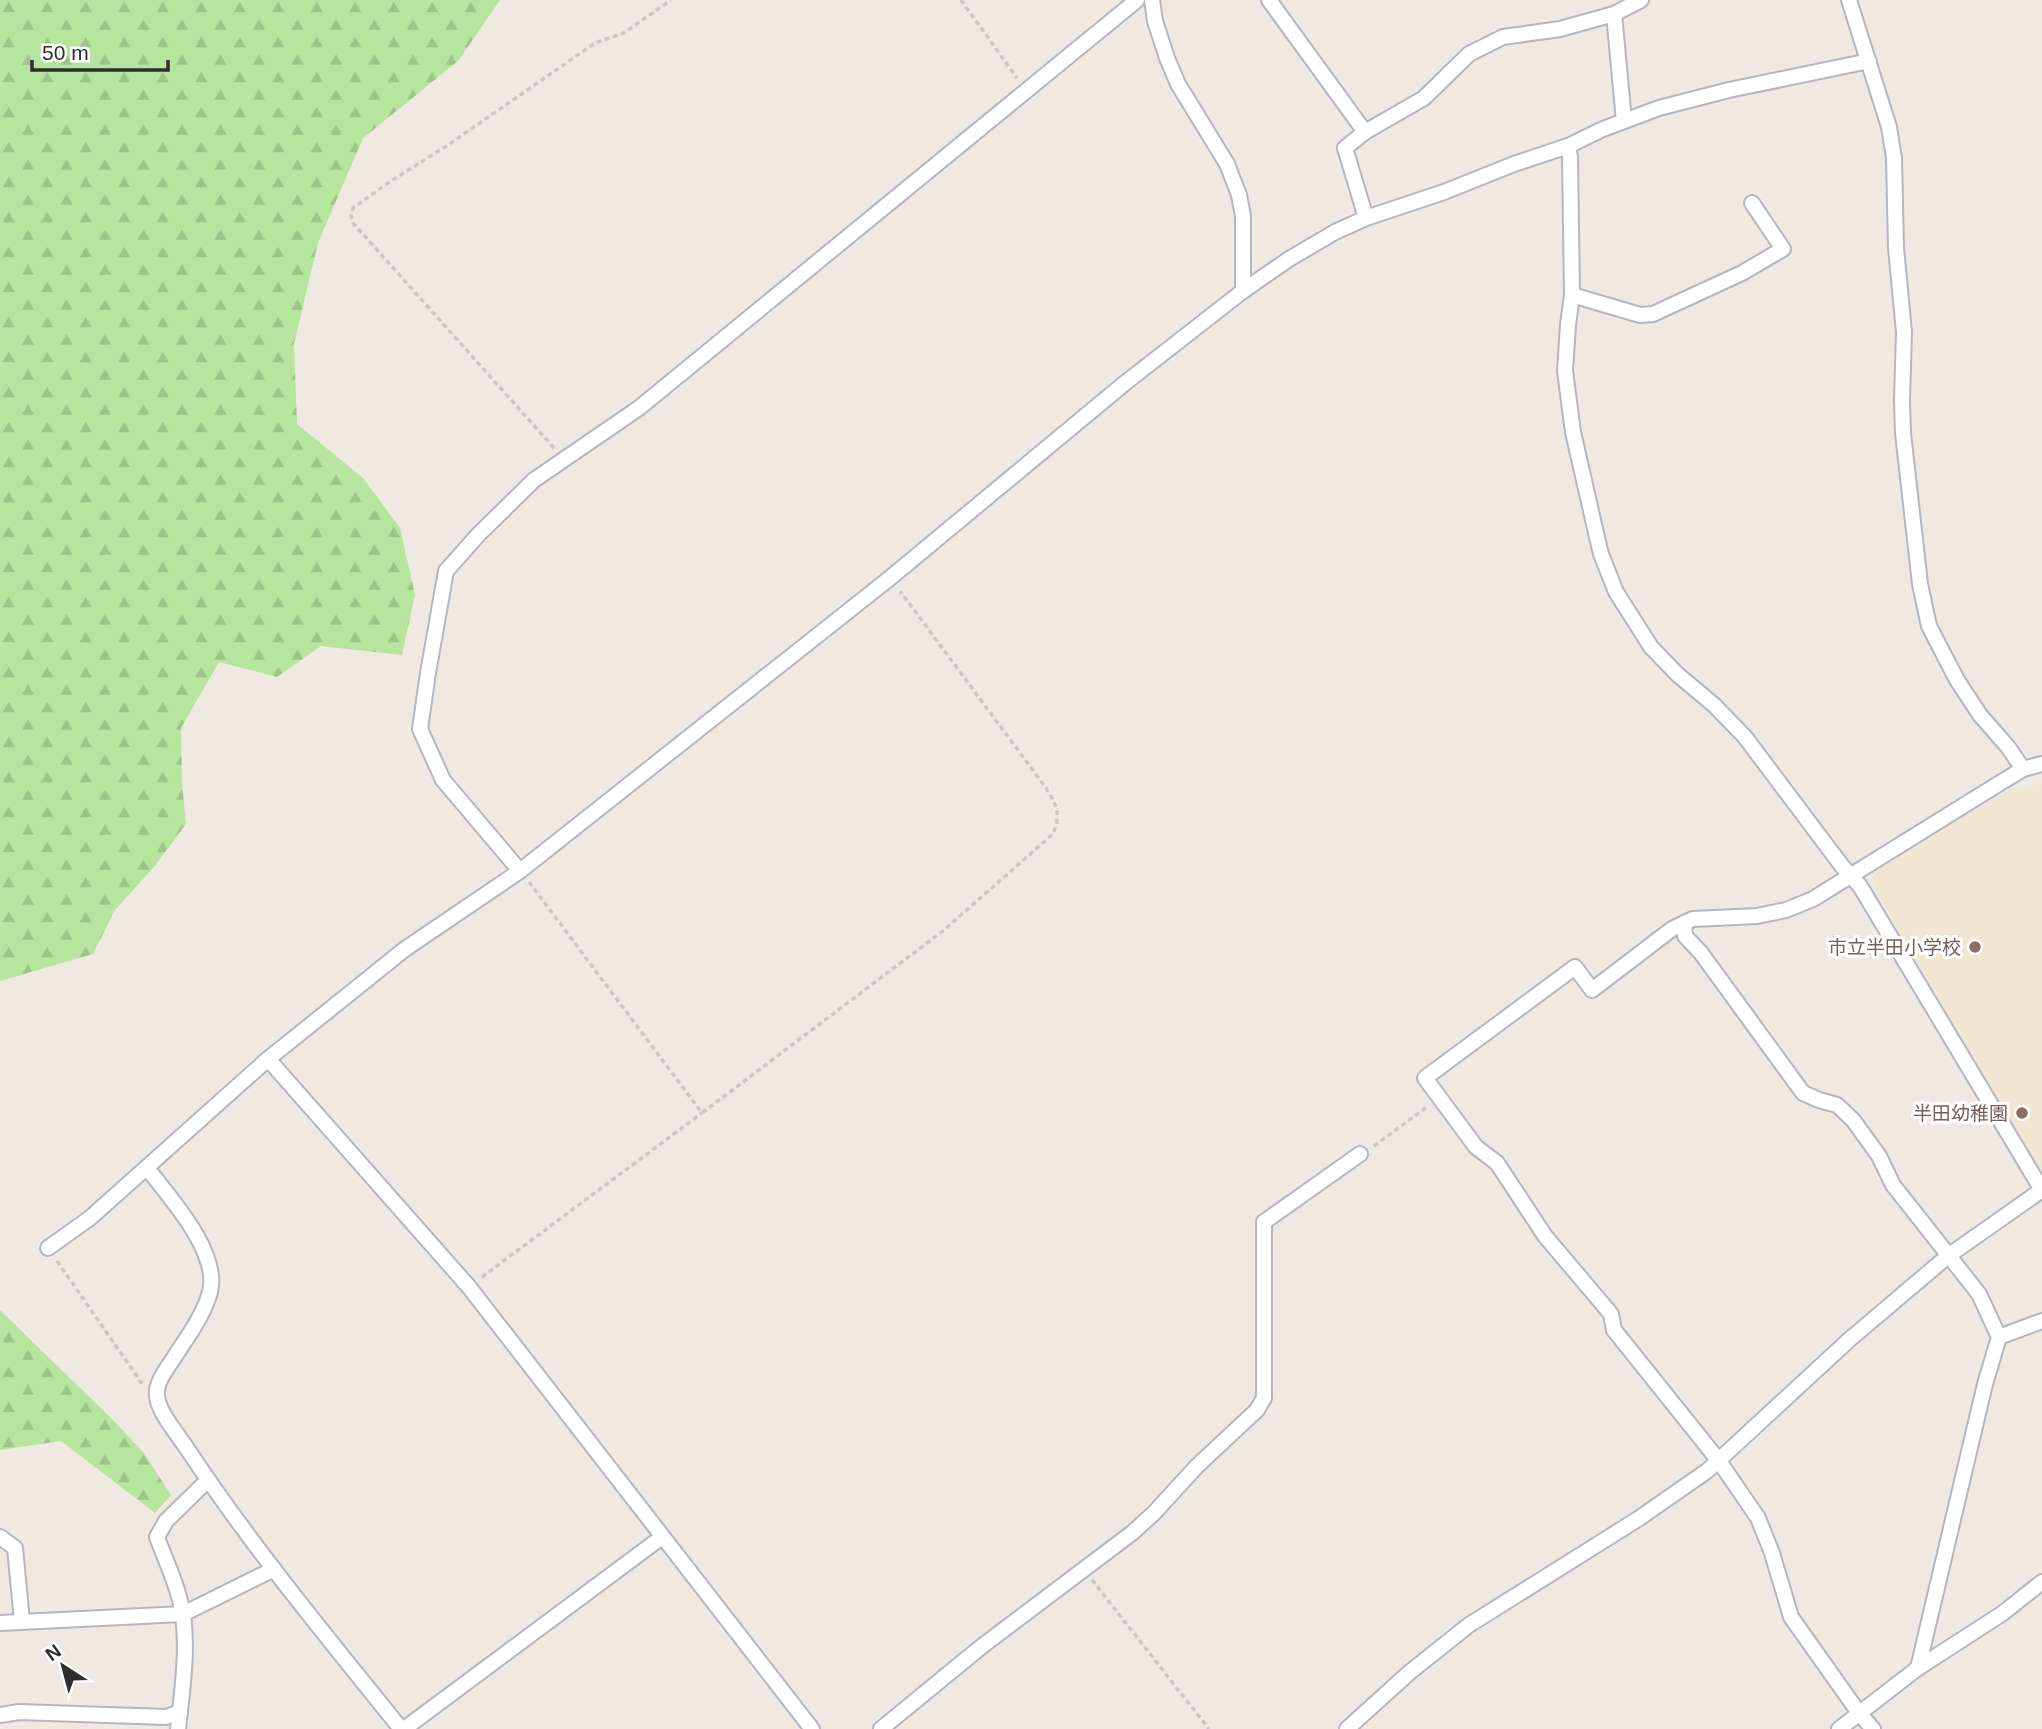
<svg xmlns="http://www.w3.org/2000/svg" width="2042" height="1729" viewBox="0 0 2042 1729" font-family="Arial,'Noto Sans JP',sans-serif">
<defs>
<pattern id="forest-firs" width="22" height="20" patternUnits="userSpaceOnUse" patternTransform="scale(1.75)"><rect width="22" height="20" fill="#b6e59e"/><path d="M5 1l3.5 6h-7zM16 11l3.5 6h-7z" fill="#9dc588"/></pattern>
</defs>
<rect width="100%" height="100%" fill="#efe9e1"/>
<polygon fill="#f0e6d1" points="2042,783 2042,1170 2036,1171 1871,880 1877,869 1998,797"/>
<g fill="url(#forest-firs)">
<polygon points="0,0 500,0 458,61 363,138 318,243 294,344 297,424 363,478 400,528 415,595 402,655 321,646 277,677 219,662 181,728 182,783 186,824 154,867 115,910 93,954 0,981"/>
<polygon points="0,1310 113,1420 144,1453 171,1495 155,1513 61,1441 0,1450"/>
</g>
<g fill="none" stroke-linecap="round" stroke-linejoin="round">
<g stroke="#b4b7c1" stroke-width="18">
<g id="street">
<polyline points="1152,0 1155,21 1167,58 1178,84 1227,164 1239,195 1243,216 1243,291"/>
<polyline points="1269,0 1365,132"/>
<polyline points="1849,0 1889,127 1894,158 1896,248 1904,332 1902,401 1903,433 1920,584 1929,626 1957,680 1980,715 2008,747 2023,769"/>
<polyline points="1614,14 1624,121"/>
<polyline points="1568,146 1570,157 1572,295 1568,325 1565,371 1573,432 1596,533 1601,554 1616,592 1651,647 1677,674 1714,705 1745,737 1842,866 1860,886 2042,1190"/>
<polyline points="1366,218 1345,148 1365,132 1424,98 1469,54 1503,37 1560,29 1614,14 1641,0"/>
<polyline points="1572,295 1640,315 1653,314 1742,273 1783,249 1752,203"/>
<polyline points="520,871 443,780 420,729 428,673 446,571 478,535 534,480 639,408 1137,0"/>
<polyline points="1684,923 1685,936 1701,953 1803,1093 1819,1100 1837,1105 1853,1120 1879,1156 1893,1185 1979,1294 1999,1337 1985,1384 1918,1668"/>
<polyline points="268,1059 469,1287 812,1729"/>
<path d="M 147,1168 C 170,1198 220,1252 210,1292 C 204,1314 189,1335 177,1353 C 170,1365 155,1381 157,1396 C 158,1412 179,1436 188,1450 C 253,1548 328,1638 401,1729"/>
<polyline points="48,1248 90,1218 268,1059 405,949 520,871 890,578 1125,383 1243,291 1289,259 1335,232 1366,218 1444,192 1514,164 1568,146 1603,129 1659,108 1729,90 1869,61"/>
<polyline points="1999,1337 2042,1321"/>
<polyline points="0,1537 15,1548 22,1621"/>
<polyline points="0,1623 183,1614 274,1569"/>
<polyline points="0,1715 19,1712 166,1717 180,1712"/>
<path d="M 178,1729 C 182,1692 188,1652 183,1615 C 179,1588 166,1562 157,1537 L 166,1521 L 208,1480"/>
<polyline points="404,1729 662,1537"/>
<polyline points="881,1729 981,1647 1132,1533 1154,1513 1197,1466 1257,1410 1264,1398 1264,1222 1360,1154"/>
<polyline points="1347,1729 1410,1672 1469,1625 1638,1519 1707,1471 1850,1339 1948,1256 2042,1190"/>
<polyline points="1839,1729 1918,1668 2003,1613 2042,1582"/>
<polyline points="1873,1729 1859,1713 1791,1617 1772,1553 1758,1518 1719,1461 1614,1330 1611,1314 1545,1236 1497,1163 1476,1147 1425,1078 1575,967 1592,990 1672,929 1693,919 1757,916 1786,910 1813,899 2000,783 2023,769 2042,764"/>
</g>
</g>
<g stroke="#c9c9c9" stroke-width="3.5" stroke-dasharray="5 3.5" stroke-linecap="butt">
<polyline points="961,0 1017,78"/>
<polyline points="554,448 353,223 351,215 353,208 394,179 448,145 595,43 624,33 671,0"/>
<path d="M 529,882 L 702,1113 L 944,930 L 1053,834 C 1061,814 1057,806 1046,788 L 900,591"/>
<polyline points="1374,1146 1427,1107"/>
<polyline points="57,1261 143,1385"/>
<polyline points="482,1277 702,1113"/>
<polyline points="1092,1580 1209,1729"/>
</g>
<use href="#street" stroke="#fff" stroke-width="14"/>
</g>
<g fill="#8d6e63" stroke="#fff" stroke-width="2.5">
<circle cx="1975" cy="947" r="7"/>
<circle cx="2022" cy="1113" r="7"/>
</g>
<g text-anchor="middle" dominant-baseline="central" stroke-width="6" stroke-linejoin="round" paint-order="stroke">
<g font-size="19" fill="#785e54" stroke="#fff" text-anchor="end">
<text x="1961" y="947">市立半田小学校</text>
<text x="2008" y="1113">半田幼稚園</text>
</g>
</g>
<g transform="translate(63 1666) rotate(324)" stroke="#ffffff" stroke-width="5" paint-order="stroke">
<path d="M0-5L12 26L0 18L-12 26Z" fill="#2e2e2e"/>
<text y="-10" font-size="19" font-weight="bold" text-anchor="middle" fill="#2e2e2e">N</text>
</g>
<path d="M32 60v10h136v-10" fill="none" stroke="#2e2e2e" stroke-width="3.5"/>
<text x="42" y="60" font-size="21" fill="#2e2e2e" stroke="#ffffff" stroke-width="5" paint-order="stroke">50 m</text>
</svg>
